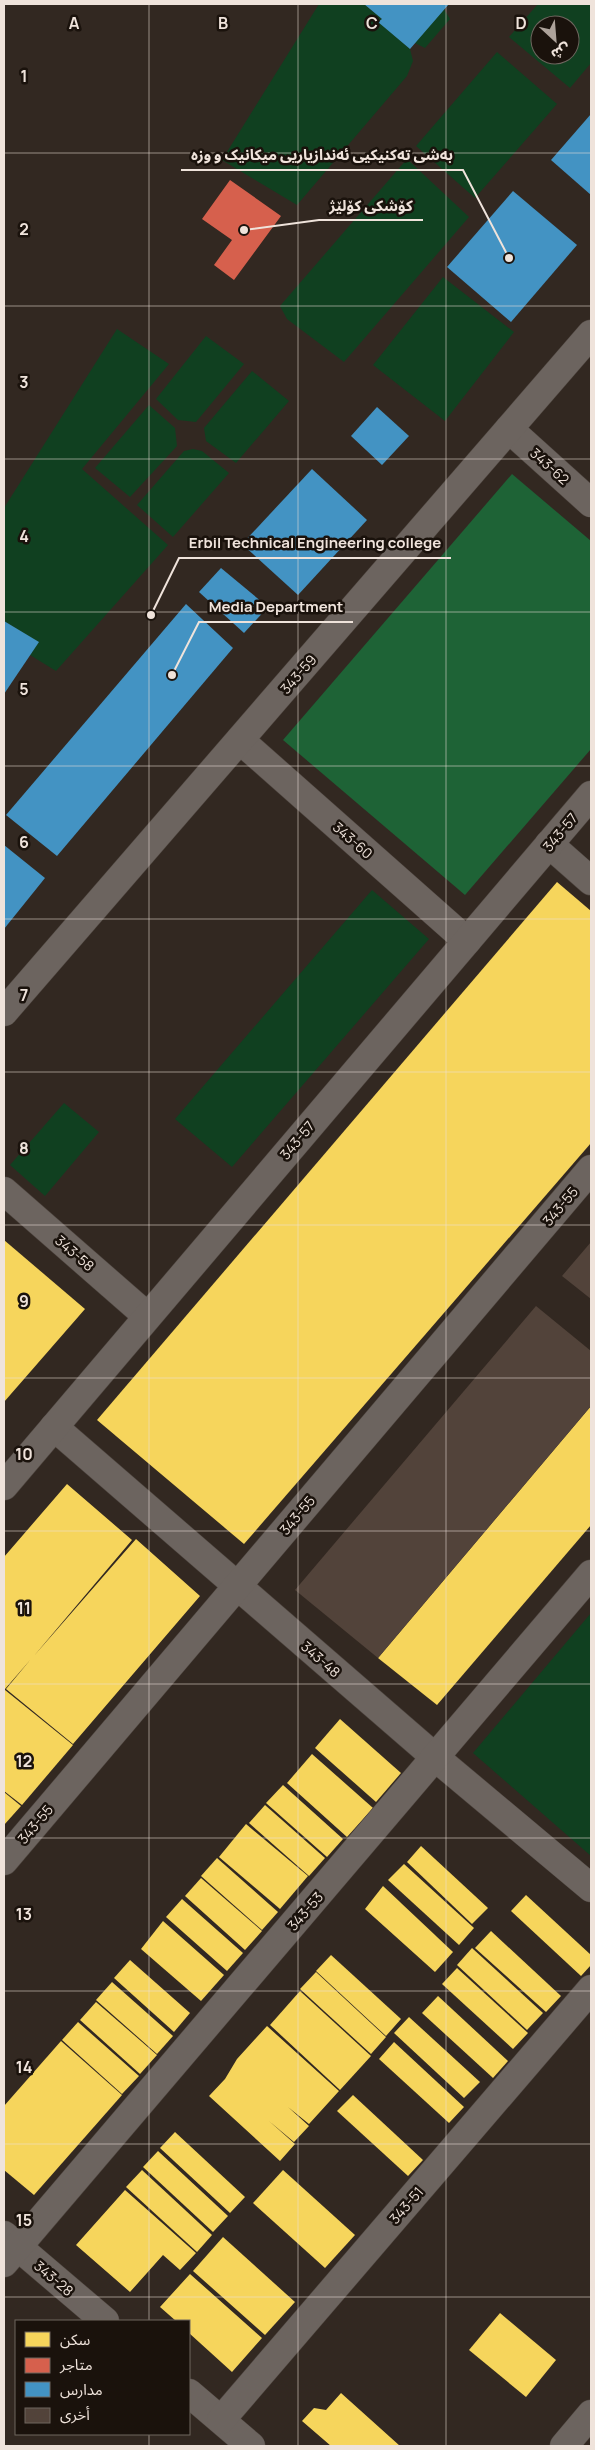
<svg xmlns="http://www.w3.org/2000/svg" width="595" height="2450" viewBox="0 0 595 2450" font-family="Manrope,'Noto Sans Arabic',sans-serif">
<rect width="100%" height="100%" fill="#322821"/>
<g fill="#104020" fill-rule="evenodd">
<polygon points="319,4 364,4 382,19 379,22 410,49 413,61 407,76 297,205 222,160"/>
<path d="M 538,4 L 591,4 L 591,63 L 570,88 L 509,37 ZM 540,25 L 570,25 L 570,55 L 540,55 Z"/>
<polygon points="444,9 450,19 425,48 415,43"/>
<polygon points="497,52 557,104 475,198 416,146"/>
<polygon points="407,159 469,217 344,362 287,319 280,306"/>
<polygon points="443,277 514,332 445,421 373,365"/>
<polygon points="117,329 169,364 82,469 168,545 56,671 30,655 38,642 4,621 4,508"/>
<polygon points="206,336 244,364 196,422 178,420 156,399"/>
<polygon points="252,371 289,401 236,463 206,441 204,428"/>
<polygon points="149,405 175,428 177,446 130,497 95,468"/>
<polygon points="193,449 202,451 229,473 173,537 137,505 184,451"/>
<polygon points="372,890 429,939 232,1167 175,1119"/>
<polygon points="64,1103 99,1132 45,1196 10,1165"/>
<polygon points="591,1613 591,1856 473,1753"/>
</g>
<polygon fill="#1e6336" points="512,474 591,541 591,749 465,895 283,740"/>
<g fill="#f6d55c">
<polygon points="557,882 591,911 591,1143 244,1544 97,1420"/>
<polygon points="4,1240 85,1309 4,1402"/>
<polygon points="591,1406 591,1525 437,1705 378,1658"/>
<polygon points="67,1484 132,1540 33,1657 136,1539 200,1596 73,1744 6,1689 31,1659 5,1689 4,1688 4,1557"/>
<polygon points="5,1690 73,1745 22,1805 4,1791"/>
<polygon points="340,1719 401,1773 376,1802 315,1748"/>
<polygon points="312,1754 373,1808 347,1837 287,1783"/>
<polygon points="283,1785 343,1839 327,1857 266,1803"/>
<polygon points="4,1792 21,1806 4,1825"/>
<polygon points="265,1805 325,1858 309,1876 249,1823"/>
<polygon points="246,1824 308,1876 280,1909 219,1857"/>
<polygon points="421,1846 488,1908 472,1924 407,1862"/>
<polygon points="217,1858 278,1912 262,1930 201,1876"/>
<polygon points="404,1864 474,1928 459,1945 388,1880"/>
<polygon points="201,1878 262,1931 245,1950 185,1896"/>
<polygon points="383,1886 453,1952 435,1972 365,1909"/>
<polygon points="526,1895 591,1955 591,1965 581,1976 511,1911"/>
<polygon points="182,1899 243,1953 227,1971 166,1917"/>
<polygon points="163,1921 224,1975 201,2001 141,1949"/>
<polygon points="491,1931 561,1996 546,2012 475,1948"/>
<polygon points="472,1948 543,2013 527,2030 457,1965"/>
<polygon points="331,1955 401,2019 386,2036 316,1971"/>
<polygon points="130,1960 190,2013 174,2032 114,1978"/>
<polygon points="457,1968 528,2033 513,2049 442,1984"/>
<polygon points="316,1972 386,2037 371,2054 300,1989"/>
<polygon points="112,1982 173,2036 157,2054 96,2000"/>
<polygon points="300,1991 371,2056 340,2090 270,2025"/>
<polygon points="438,1996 508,2061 493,2078 422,2013"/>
<polygon points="96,2002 157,2055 140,2074 80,2020"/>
<polygon points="409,2017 480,2082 464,2098 394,2033"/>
<polygon points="78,2022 139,2076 122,2094 62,2040"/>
<polygon points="267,2026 339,2091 309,2124 288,2107 309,2126 294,2142 269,2121 295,2144 280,2161 209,2096 225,2079 237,2059"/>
<polygon points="61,2041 122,2095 34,2195 4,2170 4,2106"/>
<polygon points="394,2042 464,2107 449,2123 379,2059"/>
<polygon points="353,2095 423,2160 408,2176 337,2111"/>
<polygon points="175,2132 245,2197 230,2213 160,2148"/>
<polygon points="158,2151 228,2216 213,2232 143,2167"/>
<polygon points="142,2170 212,2235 197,2252 126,2187"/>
<polygon points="283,2170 355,2235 325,2268 253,2203"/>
<polygon points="125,2190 196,2253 180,2270 163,2255 130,2292 76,2245"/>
<polygon points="223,2237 295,2302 265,2335 193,2271"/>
<polygon points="190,2274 262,2338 232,2372 189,2333 189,2321 176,2321 160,2307"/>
<polygon points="500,2313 556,2360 526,2397 469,2350"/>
<polygon points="341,2393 400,2446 331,2446 302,2421 314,2408 326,2410"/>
</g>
<polygon fill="#d6604d" points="230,180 281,216 234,280 214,265 232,240 202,219"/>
<g fill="#4393c3">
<polygon points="364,4 449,4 410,49 378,22 382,19"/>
<polygon points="591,114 591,195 551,160"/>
<polygon points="513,191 577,245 511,322 447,267"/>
<polygon points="377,407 409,436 382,465 351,436"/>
<polygon points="312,469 367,520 298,595 242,544"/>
<polygon points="221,568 268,607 244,633 199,592"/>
<polygon points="186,604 233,648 57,856 6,815"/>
<polygon points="4,621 39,642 4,694"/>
<polygon points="4,845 45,878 4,929"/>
</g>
<g fill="#52433a">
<polygon points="591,1242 591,1299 562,1276"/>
<polygon points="536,1306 591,1351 591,1406 378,1658 295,1590"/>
</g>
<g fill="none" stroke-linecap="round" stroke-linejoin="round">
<g stroke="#4c433d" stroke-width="29">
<g id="minor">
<polyline points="509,429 591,503"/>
<polyline points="240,740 467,941"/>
<polyline points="549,844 591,881"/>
<polyline points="4,1012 591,334"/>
<polyline points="4,1191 147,1316"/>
<polyline points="54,1427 436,1758 591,1888"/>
<polyline points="4,1486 591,795"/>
<polyline points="4,1861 591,1169"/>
<polyline points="4,2235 105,2321"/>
<polyline points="4,2263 591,1574"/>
<polyline points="189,2393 251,2446"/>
<polyline points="221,2420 591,1989"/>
<polyline points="564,2446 591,2414"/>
</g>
</g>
<use href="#minor" stroke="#6c645f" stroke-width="28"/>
</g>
<path fill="none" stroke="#efe3db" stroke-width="1" stroke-opacity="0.55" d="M 149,4 L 149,2321M 298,4 L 298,2446M 446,4 L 446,2446M 4,153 L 591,153M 4,306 L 591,306M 4,459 L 591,459M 4,612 L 591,612M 4,766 L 591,766M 4,919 L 591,919M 4,1072 L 591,1072M 4,1225 L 591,1225M 4,1378 L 591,1378M 4,1531 L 591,1531M 4,1684 L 591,1684M 4,1838 L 591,1838M 4,1991 L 591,1991M 4,2144 L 591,2144M 4,2297 L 591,2297M 149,2434 L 149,2446"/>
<g text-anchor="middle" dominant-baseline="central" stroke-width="5" stroke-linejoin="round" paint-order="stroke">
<g font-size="14" fill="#efe3db" stroke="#1a120c">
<text transform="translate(550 466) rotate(42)">343-62</text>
<text transform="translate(298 674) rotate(-49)">343-59</text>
<text transform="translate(560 832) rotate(-50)">343-57</text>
<text transform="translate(353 840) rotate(41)">343-60</text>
<text transform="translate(297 1140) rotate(-50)">343-57</text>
<text transform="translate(560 1206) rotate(-50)">343-55</text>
<text transform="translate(75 1253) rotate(41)">343-58</text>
<text transform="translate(297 1515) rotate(-50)">343-55</text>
<text transform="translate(321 1659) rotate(41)">343-48</text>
<text transform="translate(35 1824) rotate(-50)">343-55</text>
<text transform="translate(305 1911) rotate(-49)">343-53</text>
<text transform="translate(406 2205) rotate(-49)">343-51</text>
<text transform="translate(54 2278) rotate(40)">343-28</text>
</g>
</g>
<g font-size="16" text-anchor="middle" font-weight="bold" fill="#efe3db" stroke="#1a120c" stroke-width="5" stroke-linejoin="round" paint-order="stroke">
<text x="74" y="29">A</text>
<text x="223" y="29">B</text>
<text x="372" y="29">C</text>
<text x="521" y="29">D</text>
<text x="24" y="82">1</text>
<text x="24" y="235">2</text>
<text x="24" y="388">3</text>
<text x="24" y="542">4</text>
<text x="24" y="695">5</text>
<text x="24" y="848">6</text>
<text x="24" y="1001">7</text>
<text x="24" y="1154">8</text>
<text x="24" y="1307">9</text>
<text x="24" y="1460">10</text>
<text x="24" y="1614">11</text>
<text x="24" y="1767">12</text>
<text x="24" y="1920">13</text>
<text x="24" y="2073">14</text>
<text x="24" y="2226">15</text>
</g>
<path fill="none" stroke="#efe3db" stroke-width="2" d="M509 258L463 170H181M244 230L319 220H423M151 615L179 558H451M172 675L199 622H353"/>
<g fill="#efe3db" stroke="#1a120c" stroke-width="2">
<circle cx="509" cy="258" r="5"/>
<circle cx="244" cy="230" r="5"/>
<circle cx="151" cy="615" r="5"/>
<circle cx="172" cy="675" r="5"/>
</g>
<g font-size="15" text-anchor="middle" font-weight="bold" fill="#efe3db" stroke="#1a120c" stroke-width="5" stroke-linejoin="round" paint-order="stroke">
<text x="322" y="160">بەشی تەکنیکیی ئەندازیاریی میکانیک و وزە</text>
<text x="371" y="211">کۆشکی کۆلێژ</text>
<text x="315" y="548">Erbil Technical Engineering college</text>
<text x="276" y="612">Media Department</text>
</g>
<rect width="595" height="2450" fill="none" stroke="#efe3db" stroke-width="10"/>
<rect x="15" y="2320" width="175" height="115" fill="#1a120c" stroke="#6f665f"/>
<rect x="25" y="2332" width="25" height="15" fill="#f6d55c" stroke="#6f665f"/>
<text x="60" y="2345" font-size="15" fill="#efe3db">سكن</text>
<rect x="25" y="2358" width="25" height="15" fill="#d6604d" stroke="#6f665f"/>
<text x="60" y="2370" font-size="15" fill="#efe3db">متاجر</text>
<rect x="25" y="2382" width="25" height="15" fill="#4393c3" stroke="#6f665f"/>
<text x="60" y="2395" font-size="15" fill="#efe3db">مدارس</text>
<rect x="25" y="2408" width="25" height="15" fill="#52433a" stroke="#6f665f"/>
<text x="60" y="2420" font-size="15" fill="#efe3db">أخرى</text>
<g transform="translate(555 40) rotate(154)"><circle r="24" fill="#1a120c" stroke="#6f665f"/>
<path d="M0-4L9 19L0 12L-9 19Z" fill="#ada29a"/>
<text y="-8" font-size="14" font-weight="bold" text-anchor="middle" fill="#efe3db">ش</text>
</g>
</svg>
